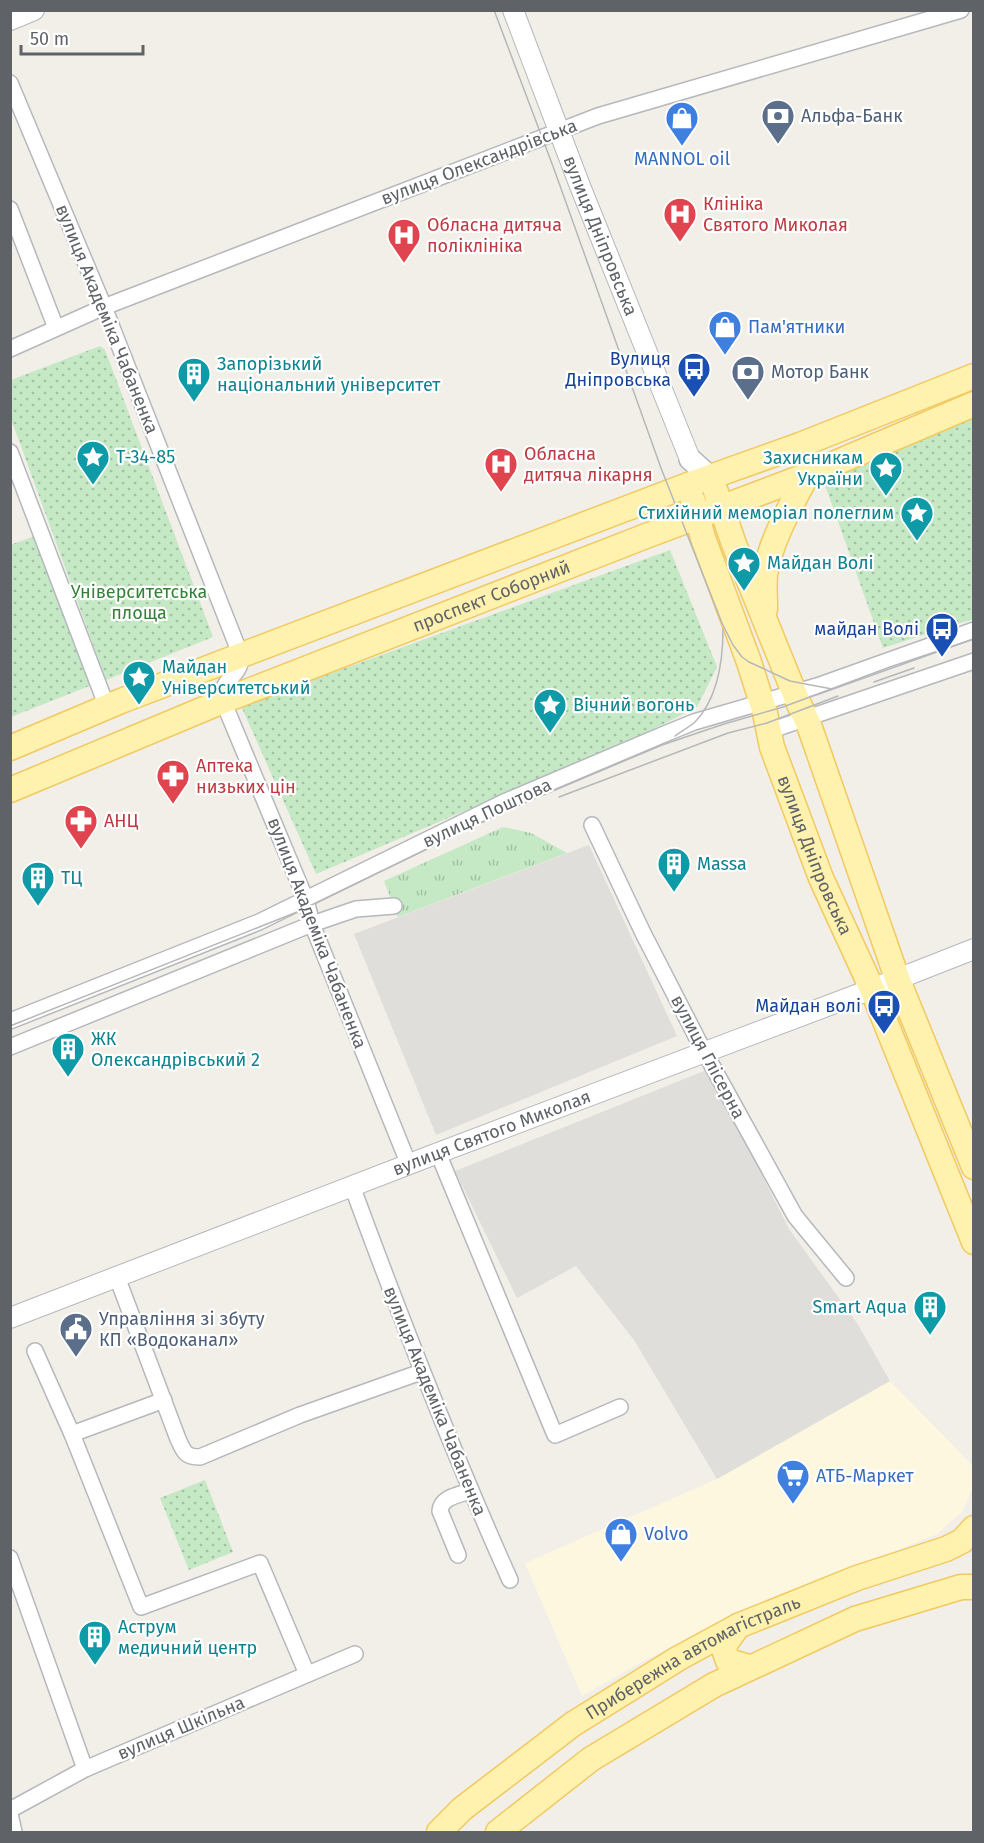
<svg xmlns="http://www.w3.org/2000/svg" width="984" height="1843" viewBox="0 0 984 1843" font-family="'Fira Sans',sans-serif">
<defs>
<pattern id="grass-tufts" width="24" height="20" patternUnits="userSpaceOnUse" patternTransform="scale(1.5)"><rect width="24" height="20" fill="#c5e8c5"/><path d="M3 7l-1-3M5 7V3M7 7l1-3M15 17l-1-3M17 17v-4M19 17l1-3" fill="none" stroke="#a3c0a4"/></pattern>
<pattern id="park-dots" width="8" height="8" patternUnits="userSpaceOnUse" patternTransform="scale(1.5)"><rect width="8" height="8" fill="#c5e8c5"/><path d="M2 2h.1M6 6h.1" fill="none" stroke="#a3c0a4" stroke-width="1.8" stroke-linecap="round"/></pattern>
</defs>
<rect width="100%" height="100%" fill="#f1efe8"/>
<polygon fill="#fef7e0" points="890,1381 973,1466 973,1488 962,1512 937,1534 741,1614 647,1659 582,1696 525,1563 717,1479"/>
<g fill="#e0deda">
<polygon points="589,845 677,1036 436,1135 354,934"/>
<polygon points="709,1069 789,1229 857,1323 890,1381 717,1479 634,1340 576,1266 517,1298 455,1171"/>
</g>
<polygon fill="url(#grass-tufts)" points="503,827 531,833 567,853 398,917 384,881"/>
<g fill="url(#park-dots)">
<polygon points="100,346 105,350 213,637 106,680 10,416 11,380"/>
<polygon points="973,418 973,619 883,648 824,482"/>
<polygon points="41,534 97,683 11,717 10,545"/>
<polygon points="670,550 717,667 697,707 634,739 316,874 241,706"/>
<polygon points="205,1480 233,1552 189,1570 160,1498"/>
</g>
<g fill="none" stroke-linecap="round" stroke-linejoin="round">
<g stroke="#b5b8bc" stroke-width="18">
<g id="minor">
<path d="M 10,83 L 104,307 L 241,656 C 241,679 219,677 223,701 L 306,900 L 312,924 L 409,1165"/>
<polyline points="10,209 56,328"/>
<polyline points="10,349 104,307 598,116 961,10"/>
<polyline points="10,452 107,707"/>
<polyline points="769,731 974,661"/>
<polyline points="592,825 643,933 698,1040 795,1216 846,1278"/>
<polyline points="10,1021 259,922 504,802 667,733 694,722 817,686 974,630"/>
<polyline points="10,1047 312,924 356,909 394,906"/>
<polyline points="438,1153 555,1435 620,1407"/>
<path d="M 352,1186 C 401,1319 452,1451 510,1580"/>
<path d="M 117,1277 L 178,1439 C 184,1452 185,1457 200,1457 L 300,1415 L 421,1372"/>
<polyline points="35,1351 72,1434 141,1607 260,1563 307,1674"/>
<polyline points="72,1434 164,1400"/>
<path d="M 458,1555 L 440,1511 C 441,1497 459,1495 470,1491"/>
<polyline points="10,1558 85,1769"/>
<polyline points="10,1810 85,1769 355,1654"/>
<polyline points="10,1814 14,1832"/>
</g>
</g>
<g stroke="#b5b8bc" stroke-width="22">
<g id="tertiary">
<path id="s1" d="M 513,10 L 580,186 L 690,459"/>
<polyline points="10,20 34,10"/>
<path id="s2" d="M 10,1318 L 438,1153 L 872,989 L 974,949"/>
</g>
</g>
<g stroke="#b6babf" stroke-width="24">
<polyline id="secondary" points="690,459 710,477"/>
</g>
<g stroke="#f2c960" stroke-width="27">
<g id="primary">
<polyline points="716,492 734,544 798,702 809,725 897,978 974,1167"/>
<path id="s3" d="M 693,501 L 703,538 L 749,662 L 765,713 L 772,747 L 821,878 L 872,989 L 974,1242"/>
<path d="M 765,609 C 765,598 764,586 765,575 C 770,542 791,505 807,475"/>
<polyline points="10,748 121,701 688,485 800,445 974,376"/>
<path id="s4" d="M 10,790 L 223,701 L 646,536 L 805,476 L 974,404"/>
<polyline points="738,1626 723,1647 728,1661 749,1667"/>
<path id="s5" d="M 439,1832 L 462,1809 L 573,1724 L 679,1658 L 738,1626 L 857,1578 L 946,1549 L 962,1541 L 974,1528"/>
<polyline points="498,1832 591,1759 714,1685 855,1619 961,1587 974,1587"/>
</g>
</g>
<use href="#minor" stroke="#fff" stroke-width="15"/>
<use href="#tertiary" stroke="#fff" stroke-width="20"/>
<use href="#secondary" stroke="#fff" stroke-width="21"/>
<use href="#primary" stroke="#fff2af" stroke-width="24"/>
<g stroke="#b6b7b8" stroke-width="1.5">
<polyline points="494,10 554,169 661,468 722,623 733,645 742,657 749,662 790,681 832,689"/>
<polyline points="874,682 914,668"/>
<path d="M 675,736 C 682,731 689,727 695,722 C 718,698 723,661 723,629"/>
<polyline points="559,797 728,733 767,723 838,696"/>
<polyline points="10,1026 297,912 510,809 662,745 724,724 783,707 890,667 974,639"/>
</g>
</g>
<defs>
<g id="bank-pin" transform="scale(1.725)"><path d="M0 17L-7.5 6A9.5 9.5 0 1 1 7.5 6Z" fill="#5c6f8a" stroke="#fff"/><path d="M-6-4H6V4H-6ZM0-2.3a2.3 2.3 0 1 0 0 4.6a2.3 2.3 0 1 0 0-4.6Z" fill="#fff"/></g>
<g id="shop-pin" transform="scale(1.725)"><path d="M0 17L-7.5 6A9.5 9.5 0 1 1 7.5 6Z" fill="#3f7fe0" stroke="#fff"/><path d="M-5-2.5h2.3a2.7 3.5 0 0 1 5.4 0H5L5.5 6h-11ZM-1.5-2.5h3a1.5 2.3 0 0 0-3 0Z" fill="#fff"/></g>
<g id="hospital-pin" transform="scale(1.725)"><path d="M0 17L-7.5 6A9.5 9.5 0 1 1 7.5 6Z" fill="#e0444e" stroke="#fff"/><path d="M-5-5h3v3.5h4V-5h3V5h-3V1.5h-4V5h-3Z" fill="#fff"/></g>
<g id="bus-pin" transform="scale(1.725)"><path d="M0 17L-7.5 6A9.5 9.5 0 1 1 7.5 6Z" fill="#1a4fb4" stroke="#fff"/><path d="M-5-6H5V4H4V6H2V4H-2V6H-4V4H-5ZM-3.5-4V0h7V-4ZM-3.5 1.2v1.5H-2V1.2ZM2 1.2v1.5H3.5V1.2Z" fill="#fff"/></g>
<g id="building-pin" transform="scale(1.725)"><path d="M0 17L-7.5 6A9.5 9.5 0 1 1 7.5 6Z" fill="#0f9aa8" stroke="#fff"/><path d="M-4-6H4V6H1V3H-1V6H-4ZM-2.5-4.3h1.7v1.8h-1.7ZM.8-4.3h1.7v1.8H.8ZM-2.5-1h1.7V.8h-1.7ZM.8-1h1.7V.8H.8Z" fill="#fff"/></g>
<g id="sight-pin" transform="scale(1.725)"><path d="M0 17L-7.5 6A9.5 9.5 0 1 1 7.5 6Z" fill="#0f9aa8" stroke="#fff"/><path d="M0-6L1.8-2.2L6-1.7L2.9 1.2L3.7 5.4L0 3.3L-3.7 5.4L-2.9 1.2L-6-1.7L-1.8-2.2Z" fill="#fff"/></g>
<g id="pharmacy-pin" transform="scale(1.725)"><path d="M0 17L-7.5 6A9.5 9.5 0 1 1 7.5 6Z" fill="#e0444e" stroke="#fff"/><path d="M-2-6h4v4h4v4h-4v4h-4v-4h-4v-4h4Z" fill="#fff"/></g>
<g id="civic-pin" transform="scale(1.725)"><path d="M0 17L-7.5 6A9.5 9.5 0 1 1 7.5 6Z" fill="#5c6f8a" stroke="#fff"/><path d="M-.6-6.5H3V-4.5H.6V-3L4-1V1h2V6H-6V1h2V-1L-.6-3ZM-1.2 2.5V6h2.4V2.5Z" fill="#fff"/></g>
<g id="supermarket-pin" transform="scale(1.725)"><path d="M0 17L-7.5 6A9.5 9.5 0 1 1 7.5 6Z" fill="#3f7fe0" stroke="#fff"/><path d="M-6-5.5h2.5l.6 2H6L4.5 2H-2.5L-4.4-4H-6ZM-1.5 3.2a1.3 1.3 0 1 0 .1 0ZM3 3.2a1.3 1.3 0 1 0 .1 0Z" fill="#fff"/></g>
</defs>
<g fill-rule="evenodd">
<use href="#bank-pin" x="778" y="116"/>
<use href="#shop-pin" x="682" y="118"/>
<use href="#hospital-pin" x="680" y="214"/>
<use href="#hospital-pin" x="404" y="235"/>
<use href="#shop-pin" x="725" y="327"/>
<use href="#bus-pin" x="694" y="369"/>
<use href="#bank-pin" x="748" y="372"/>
<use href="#building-pin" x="194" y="374"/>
<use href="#sight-pin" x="93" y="457"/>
<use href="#hospital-pin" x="501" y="464"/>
<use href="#sight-pin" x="886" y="468"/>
<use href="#sight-pin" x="917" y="513"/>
<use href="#sight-pin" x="744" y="563"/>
<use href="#bus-pin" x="942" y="629"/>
<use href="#sight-pin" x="139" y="677"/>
<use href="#sight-pin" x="550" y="705"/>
<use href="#pharmacy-pin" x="173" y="776"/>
<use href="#pharmacy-pin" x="81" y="821"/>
<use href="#building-pin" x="674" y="864"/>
<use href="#building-pin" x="38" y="878"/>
<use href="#bus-pin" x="884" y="1006"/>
<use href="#building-pin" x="68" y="1049"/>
<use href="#building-pin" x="930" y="1307"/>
<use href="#civic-pin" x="76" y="1329"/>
<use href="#supermarket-pin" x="793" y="1476"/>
<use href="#shop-pin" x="621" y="1534"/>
<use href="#building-pin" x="95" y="1637"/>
</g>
<g text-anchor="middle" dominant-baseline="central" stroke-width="4.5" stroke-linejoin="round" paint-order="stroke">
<g font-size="18" fill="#4e5e75" stroke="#fff" text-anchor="start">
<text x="801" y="116">Альфа-Банк</text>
<text x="771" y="372">Мотор Банк</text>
<text x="99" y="1319">Управлiння зi збуту<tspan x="99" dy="21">КП «Водоканал»</tspan></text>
</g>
<g font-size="18" fill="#366cbe" stroke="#fff" text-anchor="start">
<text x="682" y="159" text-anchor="middle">MANNOL oil</text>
<text x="748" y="327">Пам'ятники</text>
<text x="816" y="1476">АТБ-Маркет</text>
<text x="644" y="1534">Volvo</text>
</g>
<g font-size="18" fill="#5f6368" stroke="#fff">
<text transform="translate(479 162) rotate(-21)">вулиця Олександрівська</text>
<text stroke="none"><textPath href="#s1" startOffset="242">вулиця Дніпровська</textPath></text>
<text transform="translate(107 319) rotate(68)">вулиця Академіка Чабаненка</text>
<text stroke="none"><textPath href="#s4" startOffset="519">проспект Соборний</textPath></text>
<text transform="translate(487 813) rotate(-25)">вулиця Поштова</text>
<text stroke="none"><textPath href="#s3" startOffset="375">вулиця Дніпровська</textPath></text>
<text transform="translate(317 933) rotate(69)">вулиця Академіка Чабаненка</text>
<text transform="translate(708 1057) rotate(62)">вулиця Глісерна</text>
<text stroke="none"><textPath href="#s2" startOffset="516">вулиця Святого Миколая</textPath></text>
<text transform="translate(435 1401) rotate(68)">вулиця Академіка Чабаненка</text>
<text stroke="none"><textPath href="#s5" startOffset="310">Прибережна автомагістраль</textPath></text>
<text transform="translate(181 1728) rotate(-23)">вулиця Шкільна</text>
</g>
<g font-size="18" fill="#be3a42" stroke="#fff" text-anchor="start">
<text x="703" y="204">Клініка<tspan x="703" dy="21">Святого Миколая</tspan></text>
<text x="427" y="225">Обласна дитяча<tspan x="427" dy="21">поліклініка</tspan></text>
<text x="524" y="454">Обласна<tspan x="524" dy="21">дитяча лікарня</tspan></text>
<text x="196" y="766">Аптека<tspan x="196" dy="21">низьких цін</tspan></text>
<text x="104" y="821">АНЦ</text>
</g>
<g font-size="18" fill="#164399" stroke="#fff" text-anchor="end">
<text x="671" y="359">Вулиця<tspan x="671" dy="21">Дніпровська</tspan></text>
<text x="919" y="629">майдан Волі</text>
<text x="861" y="1006">Майдан волі</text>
</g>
<g font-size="18" fill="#0d838f" stroke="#fff" text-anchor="start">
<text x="217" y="364">Запорізький<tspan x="217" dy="21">національний університет</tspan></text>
<text x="116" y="457">Т-34-85</text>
<text x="863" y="458" text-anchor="end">Захисникам<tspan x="863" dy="21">України</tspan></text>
<text x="894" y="513" text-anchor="end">Стихійний меморіал полеглим</text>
<text x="767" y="563">Майдан Волі</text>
<text x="162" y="667">Майдан<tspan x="162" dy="21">Університетський</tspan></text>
<text x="573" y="705">Вічний вогонь</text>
<text x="697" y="864">Massa</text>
<text x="61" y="878">ТЦ</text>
<text x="91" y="1039">ЖК<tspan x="91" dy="21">Олександрівський 2</tspan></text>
<text x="907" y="1307" text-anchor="end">Smart Aqua</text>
<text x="118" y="1627">Аструм<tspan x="118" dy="21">медичний центр</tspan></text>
</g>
<g font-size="18" fill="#348238" stroke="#fff">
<text x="139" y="592">Університетська<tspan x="139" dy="21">площа</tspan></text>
</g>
</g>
<rect width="984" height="1843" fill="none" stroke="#5f6368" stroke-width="24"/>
<path d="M21 45v9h122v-9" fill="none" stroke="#5f6368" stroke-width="3"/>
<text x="30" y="45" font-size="18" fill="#5f6368" stroke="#ffffff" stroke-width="4.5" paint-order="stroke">50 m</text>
</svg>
